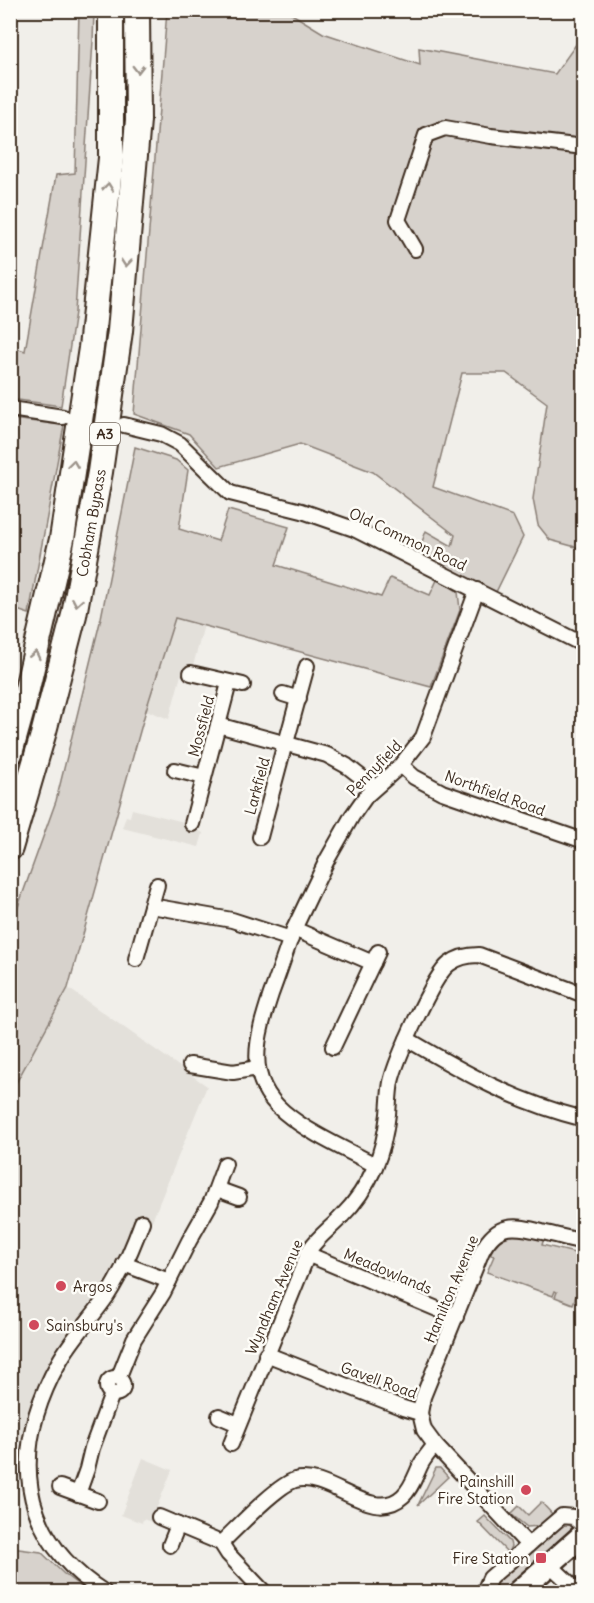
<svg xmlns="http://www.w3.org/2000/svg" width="594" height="1603" viewBox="0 0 594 1603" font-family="Delius,sans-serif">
<rect width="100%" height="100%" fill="#f1efea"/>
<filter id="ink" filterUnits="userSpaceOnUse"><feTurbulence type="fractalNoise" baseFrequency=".0167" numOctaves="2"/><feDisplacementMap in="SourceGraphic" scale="12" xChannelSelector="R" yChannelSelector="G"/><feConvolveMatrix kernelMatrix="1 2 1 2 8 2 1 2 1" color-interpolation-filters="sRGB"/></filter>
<g filter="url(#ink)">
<g fill="#e3e0da">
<polygon points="175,618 204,625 190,677 181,675 169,719 146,710"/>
<polygon points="132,809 196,825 198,830 203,833 199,847 122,828 126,816 130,817"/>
<polygon points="68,988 207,1086 152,1221 137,1215 116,1263 86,1313 52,1357 30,1407 21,1438 11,1446 11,1092"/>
<polygon points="143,1458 172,1470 151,1522 143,1519 142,1523 121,1515"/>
</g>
<g fill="#d7d2cc" stroke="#897e75" stroke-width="1.5">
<polygon points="79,11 94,11 93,41 75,312 61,406 11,399 10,346 25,351 56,175 75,173"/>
<polygon points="167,11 287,11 323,33 420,65 419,48 555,74 577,43 583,11 583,549 550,540 538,525 533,499 547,403 506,373 462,373 433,487 513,516 523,537 496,592 417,555 426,531 452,546 455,535 373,472 300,444 219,467 189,434 134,414"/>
<polygon points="11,419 64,425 29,614 11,608"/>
<polygon points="135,447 176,460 188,470 179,529 218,541 228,510 289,527 276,565 381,597 390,578 430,595 438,578 458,592 460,610 431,687 175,618 146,710 68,988 11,1092 10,929 56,801 101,618"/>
<polygon points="508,1232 544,1238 542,1245 583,1255 583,1277 573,1304 555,1297 557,1292 555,1291 553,1296 487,1272 494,1256 486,1253 490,1246"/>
<polygon points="436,1468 440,1468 448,1477 418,1505"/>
<polygon points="541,1502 553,1515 540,1526 527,1527 511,1514 519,1506 528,1515"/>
<polygon points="485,1516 510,1542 511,1546 508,1553 478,1522"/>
<polygon points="566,1520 574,1526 503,1592 489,1592 490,1585"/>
<polygon points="11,1548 41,1552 64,1574 88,1592 11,1592"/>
</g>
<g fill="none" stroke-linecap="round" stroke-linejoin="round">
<g stroke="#3b2a1e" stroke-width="18">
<g id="street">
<polyline points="415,249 398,220 426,135 445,128 491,136 584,147"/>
<polyline points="10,409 63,417"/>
<polyline points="124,425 161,434 180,444 230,493 302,511 354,529 584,645"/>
<polyline points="191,673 243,685"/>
<polyline points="283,694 299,699"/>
<polyline points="218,725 327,755 347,766 374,787"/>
<polyline points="286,743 307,666"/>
<polyline points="401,765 414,777 442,792 584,841"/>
<polyline points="175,770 204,777"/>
<polyline points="192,824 229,683"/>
<polyline points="260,837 285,743"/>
<polyline points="151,906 232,920 291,939"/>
<polyline points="294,929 327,860 352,816 366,796 401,765 423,737 477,590"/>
<polyline points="136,959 157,885"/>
<path d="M 373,963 L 294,929 C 286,951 279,973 271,994 C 257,1037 244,1078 284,1112 C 310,1134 345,1149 375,1165"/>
<path d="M 407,1039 C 466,1074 516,1102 584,1119"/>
<polyline points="333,1047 378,952"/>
<polyline points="190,1065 233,1072 258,1068"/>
<polyline points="217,1189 239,1197"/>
<polyline points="307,1254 456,1317"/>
<polyline points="124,1264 169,1281"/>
<polyline points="266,1354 403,1408 420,1413 424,1430 435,1445 528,1545"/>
<circle cx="115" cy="1386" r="8"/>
<polyline points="118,1379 134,1339 163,1293 189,1241 211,1202 225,1164"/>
<path d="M 420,1413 L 423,1397 L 482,1251 C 497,1222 515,1225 542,1232 C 556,1235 570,1239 584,1242"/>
<polyline points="219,1416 238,1424"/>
<path d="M 231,1444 L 310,1249 C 319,1236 331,1228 342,1216 C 356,1202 367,1185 375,1167 C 382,1151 386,1132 388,1114 C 389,1104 389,1093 391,1082 C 396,1060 433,976 449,964 C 458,957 468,955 479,955 L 584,995"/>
<polyline points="60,1487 98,1501"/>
<polyline points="78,1494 87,1469 92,1448 112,1394"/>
<polyline points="159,1517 221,1543 228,1554 264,1592"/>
<path d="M 221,1543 C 237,1528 276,1486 295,1480 C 330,1471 372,1525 403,1496 C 412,1488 416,1474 421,1464 C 425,1457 430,1451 435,1445"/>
<polyline points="170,1545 178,1525"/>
<polyline points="549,1564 579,1592"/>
<path d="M 104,1592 C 16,1536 11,1448 59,1362 C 72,1338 92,1318 107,1296 C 122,1273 133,1247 142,1222"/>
<polyline points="486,1592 486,1587 490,1578 562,1516 573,1517 584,1526"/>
</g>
</g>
<g stroke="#3b2a1e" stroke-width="26">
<polyline id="primary" points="518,1592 584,1534"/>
</g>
<g stroke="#3b2a1e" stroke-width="28">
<g id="highway">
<polyline points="10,753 23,706 62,539 91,348 111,158 111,10"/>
<polyline points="10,848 43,735 74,615 100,472 120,331 138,120 137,10"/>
</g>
</g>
<use href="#street" stroke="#fdfcf7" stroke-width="14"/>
<use href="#primary" stroke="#fdfcf7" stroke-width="21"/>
<use href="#highway" stroke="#fdfcf7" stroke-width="24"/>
</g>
<defs><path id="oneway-chevron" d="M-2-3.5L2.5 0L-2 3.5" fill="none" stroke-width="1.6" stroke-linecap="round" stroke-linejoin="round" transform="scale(1.5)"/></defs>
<g stroke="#9c938a">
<use href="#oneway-chevron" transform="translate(138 69) rotate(90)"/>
<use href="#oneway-chevron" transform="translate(108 187) rotate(-84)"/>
<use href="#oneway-chevron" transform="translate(126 263) rotate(95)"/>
<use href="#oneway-chevron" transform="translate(73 464) rotate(-82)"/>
<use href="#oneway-chevron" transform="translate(77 602) rotate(100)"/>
<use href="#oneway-chevron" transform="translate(35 655) rotate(-77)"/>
</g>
</g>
<g fill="#d1495b" stroke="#fdfcf7" stroke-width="2">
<circle cx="61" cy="1286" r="6"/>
<circle cx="34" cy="1325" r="6"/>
<circle cx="526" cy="1490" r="6"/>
<rect x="535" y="1552" width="12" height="12" rx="3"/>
</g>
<g text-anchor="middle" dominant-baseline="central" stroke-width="5" stroke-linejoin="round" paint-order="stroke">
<rect fill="#fdfcf7" stroke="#75695f" stroke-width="1.5" x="90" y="423" width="30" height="22" rx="4.5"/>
<g font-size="14" font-weight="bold" fill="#3b2a1e">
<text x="105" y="434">A3</text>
</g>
<g font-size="15" fill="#3b2a1e" stroke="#fdfcf7">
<text transform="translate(91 523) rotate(-80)">Cobham Bypass</text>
<text transform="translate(408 539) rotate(25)">Old Common Road</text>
<text transform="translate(201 726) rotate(-75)">Mossfield</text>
<text transform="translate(374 768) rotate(-46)">Pennyfield</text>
<text transform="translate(257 786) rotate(-75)">Larkfield</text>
<text transform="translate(495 793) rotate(20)">Northfield Road</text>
<text transform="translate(388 1271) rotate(23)">Meadowlands</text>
<text transform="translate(451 1289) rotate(-67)">Hamilton Avenue</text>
<text transform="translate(274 1297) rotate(-67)">Wyndham Avenue</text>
<text transform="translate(379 1380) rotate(20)">Gavell Road</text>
</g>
<g font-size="15" fill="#3b2a1e" stroke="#fdfcf7" text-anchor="start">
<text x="73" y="1286">Argos</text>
<text x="46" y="1325">Sainsbury's</text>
<text x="514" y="1481" text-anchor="end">Painshill<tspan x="514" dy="17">Fire Station</tspan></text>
<text x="529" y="1558" text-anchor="end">Fire Station</text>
</g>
</g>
<rect width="594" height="1603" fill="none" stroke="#fdfcf7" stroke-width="36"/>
<rect x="18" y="18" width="558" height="1567" fill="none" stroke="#3b2a1e" stroke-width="2" filter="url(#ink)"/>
</svg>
